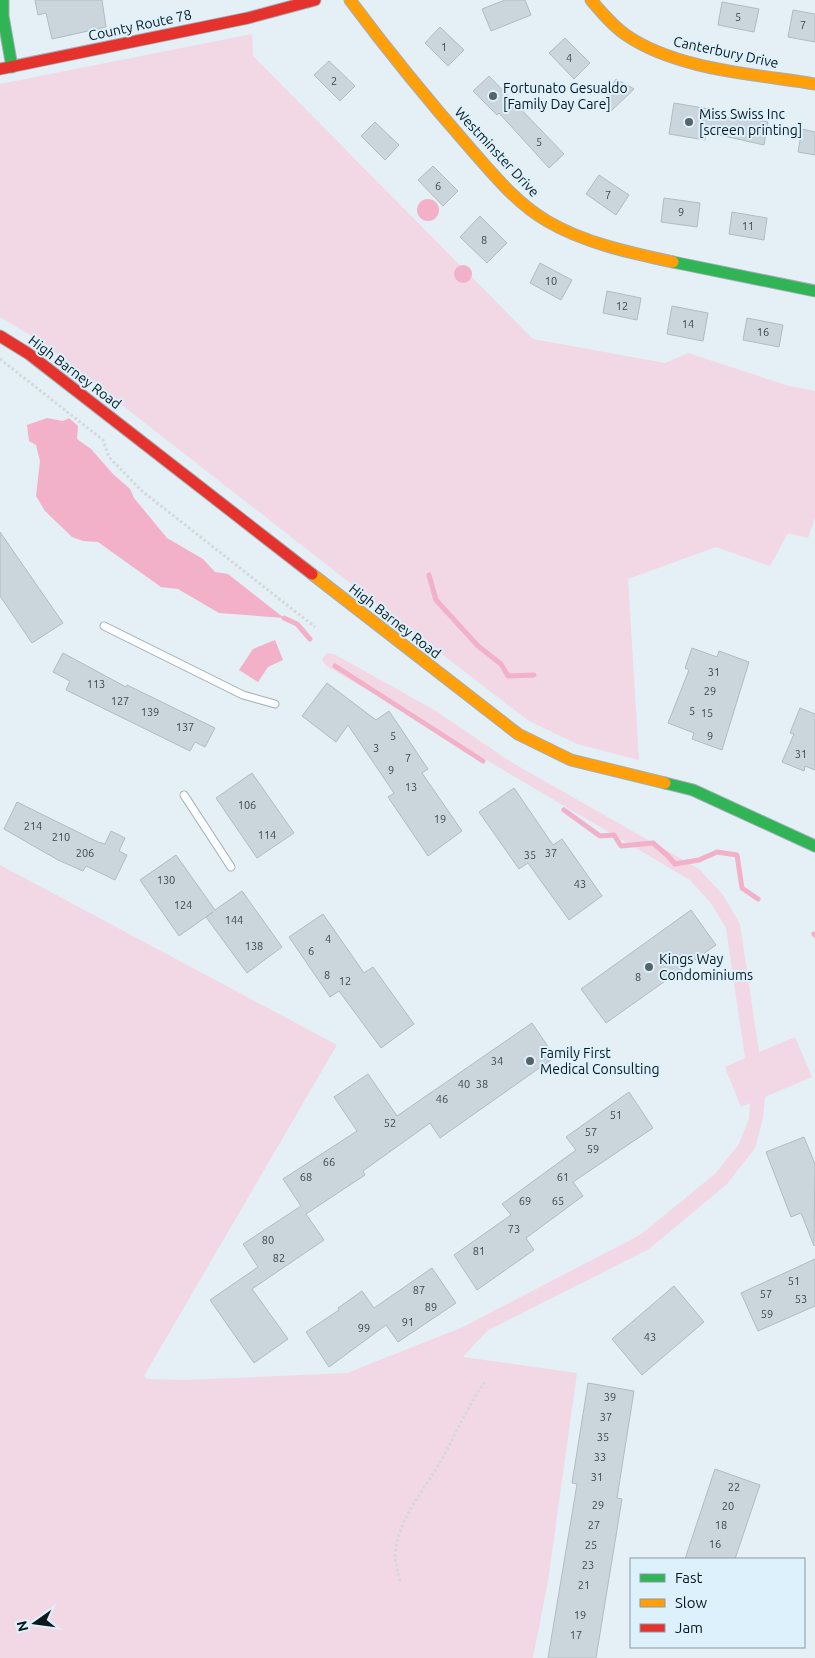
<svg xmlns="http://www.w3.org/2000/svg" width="815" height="1658" viewBox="0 0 815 1658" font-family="Ubuntu,sans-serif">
<rect width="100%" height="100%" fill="#e4eff6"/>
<g fill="#f2d8e4">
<polygon points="252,34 253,56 533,339 665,363 688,353 789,386 815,391 815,518 808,538 788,533 770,566 716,547 628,579 639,760 577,744 529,721 417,635 405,633 405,626 40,341 0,317 0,84"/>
<polygon points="327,653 334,654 436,711 511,762 699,869 723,895 740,924 759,1052 795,1037 812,1077 765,1097 763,1118 755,1148 727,1184 649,1249 487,1331 463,1357 577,1373 548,1581 533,1658 0,1658 0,865 337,1045 144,1376 147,1379 184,1380 347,1373 463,1327 640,1235 715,1174 739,1144 749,1119 750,1103 741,1107 725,1067 745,1058 726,928 710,902 690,880 325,665 322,659"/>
</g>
<g fill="#f2b1c9">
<circle cx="428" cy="210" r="11"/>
<circle cx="463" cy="274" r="9"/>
<polygon points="47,418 63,421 69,418 78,426 77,439 91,449 113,474 130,489 134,498 167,538 203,559 215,572 228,574 284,618 219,613 178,589 161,587 98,542 83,541 72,537 45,511 36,496 40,461 36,445 29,441 27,425"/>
<polygon points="275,640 283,660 268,667 258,682 239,670 253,649"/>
</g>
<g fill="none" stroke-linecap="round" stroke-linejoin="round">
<g stroke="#f2b1c9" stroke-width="5">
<polyline points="429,575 436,600 478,646 501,664 508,676 534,675"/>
<polyline points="284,618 297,624 310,639"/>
<polyline points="335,666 483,761"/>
<polyline points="564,810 600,836 614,835 621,846 653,843 668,856 675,864 699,860 717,852 737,855 742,888 758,899"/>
<polyline points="814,934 815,935"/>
</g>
</g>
<g fill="#cad5dc" stroke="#b1bcc2">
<polygon points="35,0 102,0 106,27 52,39 46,13 38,15"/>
<polygon points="505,0 525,0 531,15 491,31 482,9"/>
<polygon points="722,2 759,9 754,32 718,25"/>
<polygon points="793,10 815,14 815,42 788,37"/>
<polygon points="440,27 464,50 448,66 425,43"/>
<polygon points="565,38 590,63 574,79 549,53"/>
<polygon points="329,61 355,86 340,101 314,75"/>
<polygon points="489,76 564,154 549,168 499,113 497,115 473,91"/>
<polygon points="616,79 634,89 611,111 601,105"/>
<polygon points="674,103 709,109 709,114 734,119 735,116 768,122 764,145 706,132 705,140 669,134"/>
<polygon points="375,122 399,145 385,160 361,136"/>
<polygon points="802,129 815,132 815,155 798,152"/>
<polygon points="433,166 458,191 443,206 418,180"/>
<polygon points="599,175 629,195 616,215 586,194"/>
<polygon points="664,198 700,203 697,227 661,222"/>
<polygon points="732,212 767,218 764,240 729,234"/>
<polygon points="480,216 507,243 487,263 460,237"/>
<polygon points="540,263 572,280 561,300 530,283"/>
<polygon points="607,291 641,298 637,320 603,313"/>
<polygon points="672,306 708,313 703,341 667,334"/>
<polygon points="747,318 783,325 779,347 743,340"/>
<polygon points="0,532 63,623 32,643 0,596"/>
<polygon points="692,648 717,657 719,651 749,662 722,750 692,739 694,733 668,723 689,670 685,668"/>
<polygon points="63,653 126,687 127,685 215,728 205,747 195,742 190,751 66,690 70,681 53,672"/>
<polygon points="327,683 376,720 389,711 428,769 422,773 462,831 428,856 388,797 394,793 348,725 336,742 302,716"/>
<polygon points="800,708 815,714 815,770 805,766 804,771 782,762 794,734 790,733"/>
<polygon points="252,773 294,833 257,858 216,798"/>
<polygon points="514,788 553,845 562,839 602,896 569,920 528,863 519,869 479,812"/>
<polygon points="17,802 98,842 105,844 111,831 125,838 119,851 127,855 115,880 86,866 83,871 58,860 4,829"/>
<polygon points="176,855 215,910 242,891 282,947 247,973 206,917 213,912 179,936 140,880"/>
<polygon points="691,910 716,945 606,1023 581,989"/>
<polygon points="323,914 364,973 373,967 414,1024 381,1048 339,991 330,997 289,937"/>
<polygon points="532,1023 555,1057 440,1138 430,1123 363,1171 365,1175 306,1214 324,1240 252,1289 288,1339 254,1363 210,1300 258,1267 243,1244 301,1206 283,1179 357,1131 334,1097 368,1074 397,1116"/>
<polygon points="629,1092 653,1128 573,1182 583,1196 526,1238 534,1250 477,1290 454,1255 511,1215 502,1204 576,1150 566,1137"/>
<polygon points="804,1137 815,1164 814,1246 801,1213 791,1217 766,1152"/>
<polygon points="815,1259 815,1306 758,1331 741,1293"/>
<polygon points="432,1268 456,1303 398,1342 386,1325 329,1367 306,1332 339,1310 338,1308 362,1291 374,1308"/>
<polygon points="674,1286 704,1322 642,1375 612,1339"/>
<polygon points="588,1383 634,1391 617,1498 622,1499 596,1658 548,1658 577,1484 572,1483"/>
<polygon points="715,1469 760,1485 735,1559 685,1559"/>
</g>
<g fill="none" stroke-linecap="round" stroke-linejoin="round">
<g stroke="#a3aeb4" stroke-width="9">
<g id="lane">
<polyline points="104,626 243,695 275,704"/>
<polyline points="184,795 231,867"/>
</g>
</g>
<g stroke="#a3aeb4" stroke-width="13">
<g id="fast">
<polyline points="3,0 3,16 12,67"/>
<polyline points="673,262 815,291"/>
<polyline points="665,783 693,790 815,846"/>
</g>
</g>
<g stroke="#a3aeb4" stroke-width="13">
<g id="slow">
<path d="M 350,0 C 388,51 428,100 470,148 C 493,174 516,203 547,221 C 584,243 631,253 673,262"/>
<path d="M 591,0 C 602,13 613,26 626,35 C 677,70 755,74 815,84"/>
<polyline points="312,574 518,734 571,760 665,783"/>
</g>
</g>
<g stroke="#a3aeb4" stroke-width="13">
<g id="jam">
<polyline points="0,69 248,18 315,0"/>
<polyline points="0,336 29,354 312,574"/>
</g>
</g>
<g stroke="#d5d8da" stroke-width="3" stroke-dasharray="2.5 2.5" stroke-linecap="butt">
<polyline points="0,359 103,440 109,457 142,491 315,627"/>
<path d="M 400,1581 C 397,1569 394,1559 396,1547 C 402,1513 426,1488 442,1459 C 456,1433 468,1406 485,1382"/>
</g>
<use href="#lane" stroke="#fbfdfe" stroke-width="7"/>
<use href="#fast" stroke="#30b455" stroke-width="11"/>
<use href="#slow" stroke="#ff9f0a" stroke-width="11"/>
<use href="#jam" stroke="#e5322d" stroke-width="11"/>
</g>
<g fill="#566369" stroke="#ddf1fd" stroke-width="2">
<circle cx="493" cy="96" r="5"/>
<circle cx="689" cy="122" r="5"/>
<circle cx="649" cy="967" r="5"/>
<circle cx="530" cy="1061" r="5"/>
</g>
<g text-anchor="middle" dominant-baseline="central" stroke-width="4" stroke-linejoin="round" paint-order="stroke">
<g font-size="11" fill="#3b484e">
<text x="738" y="17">5</text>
<text x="803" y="25">7</text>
<text x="444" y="47">1</text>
<text x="569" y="58">4</text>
<text x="334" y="81">2</text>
<text x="539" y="142">5</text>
<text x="438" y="186">6</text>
<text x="608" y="195">7</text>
<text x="681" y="212">9</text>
<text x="748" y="226">11</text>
<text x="484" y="240">8</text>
<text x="551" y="281">10</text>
<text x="622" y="306">12</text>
<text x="688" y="324">14</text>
<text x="763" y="332">16</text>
<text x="714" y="672">31</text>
<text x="96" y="684">113</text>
<text x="710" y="691">29</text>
<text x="120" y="701">127</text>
<text x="692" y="711">5</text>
<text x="150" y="712">139</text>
<text x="707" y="713">15</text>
<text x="185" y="727">137</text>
<text x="393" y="736">5</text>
<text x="710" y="736">9</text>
<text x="376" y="748">3</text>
<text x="801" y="754">31</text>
<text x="408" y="758">7</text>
<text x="391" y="770">9</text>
<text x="411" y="787">13</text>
<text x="247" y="805">106</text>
<text x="440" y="819">19</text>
<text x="33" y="826">214</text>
<text x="267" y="835">114</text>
<text x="61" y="837">210</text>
<text x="85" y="853">206</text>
<text x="551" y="853">37</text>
<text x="530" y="855">35</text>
<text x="166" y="880">130</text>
<text x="580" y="884">43</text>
<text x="183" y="905">124</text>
<text x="234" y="920">144</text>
<text x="328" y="939">4</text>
<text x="254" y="946">138</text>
<text x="311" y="951">6</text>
<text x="327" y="975">8</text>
<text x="638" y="977">8</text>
<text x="345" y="981">12</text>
<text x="497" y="1061">34</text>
<text x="464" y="1084">40</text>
<text x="482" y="1084">38</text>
<text x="442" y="1099">46</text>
<text x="616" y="1115">51</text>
<text x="390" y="1123">52</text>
<text x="591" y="1132">57</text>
<text x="593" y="1149">59</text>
<text x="329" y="1162">66</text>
<text x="306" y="1177">68</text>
<text x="563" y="1177">61</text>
<text x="525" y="1201">69</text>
<text x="558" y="1201">65</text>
<text x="514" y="1229">73</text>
<text x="268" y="1240">80</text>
<text x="479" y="1251">81</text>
<text x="279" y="1258">82</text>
<text x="794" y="1281">51</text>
<text x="419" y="1290">87</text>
<text x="766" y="1294">57</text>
<text x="801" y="1299">53</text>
<text x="431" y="1307">89</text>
<text x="767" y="1314">59</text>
<text x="408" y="1322">91</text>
<text x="364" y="1328">99</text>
<text x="650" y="1337">43</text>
<text x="610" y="1397">39</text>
<text x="606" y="1417">37</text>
<text x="603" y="1437">35</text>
<text x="600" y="1457">33</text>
<text x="597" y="1477">31</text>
<text x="734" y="1487">22</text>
<text x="598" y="1505">29</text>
<text x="728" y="1506">20</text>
<text x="594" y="1525">27</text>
<text x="721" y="1525">18</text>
<text x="715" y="1544">16</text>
<text x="591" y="1545">25</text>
<text x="588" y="1565">23</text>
<text x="584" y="1585">21</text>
<text x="580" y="1615">19</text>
<text x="576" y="1635">17</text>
</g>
<g font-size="14" fill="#0a171d" stroke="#ddf1fd">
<text transform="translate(140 25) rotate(-12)">County Route 78</text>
<text transform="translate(726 52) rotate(12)">Canterbury Drive</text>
<text transform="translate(497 152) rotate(47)">Westminster Drive</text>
<text transform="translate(75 372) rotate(37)">High Barney Road</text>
<text transform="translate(395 621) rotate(38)">High Barney Road</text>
</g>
<g font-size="14" fill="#0a171d" stroke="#ddf1fd" text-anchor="start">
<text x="503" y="88">Fortunato Gesualdo<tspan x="503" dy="16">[Family Day Care]</tspan></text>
<text x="699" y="114">Miss Swiss Inc<tspan x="699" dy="16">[screen printing]</tspan></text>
<text x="659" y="959">Kings Way<tspan x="659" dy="16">Condominiums</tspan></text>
<text x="540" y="1053">Family First<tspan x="540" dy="16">Medical Consulting</tspan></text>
</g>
</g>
<rect x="630" y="1558" width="175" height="90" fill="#ddf1fd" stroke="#899aa3"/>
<rect x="640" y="1574" width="25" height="8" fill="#30b455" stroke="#899aa3"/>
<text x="675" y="1583" font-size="15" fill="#0a171d">Fast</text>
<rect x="640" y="1599" width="25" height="8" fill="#ff9f0a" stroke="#899aa3"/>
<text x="675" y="1608" font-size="15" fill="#0a171d">Slow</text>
<rect x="640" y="1624" width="25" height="8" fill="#e5322d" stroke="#899aa3"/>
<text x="675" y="1633" font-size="15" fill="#0a171d">Jam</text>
<g transform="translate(35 1623) rotate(256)" stroke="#ddf1fd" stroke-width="4" paint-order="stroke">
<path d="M0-4L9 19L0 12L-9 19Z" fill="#0a171d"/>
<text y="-8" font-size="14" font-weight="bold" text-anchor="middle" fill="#0a171d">N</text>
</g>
</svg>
